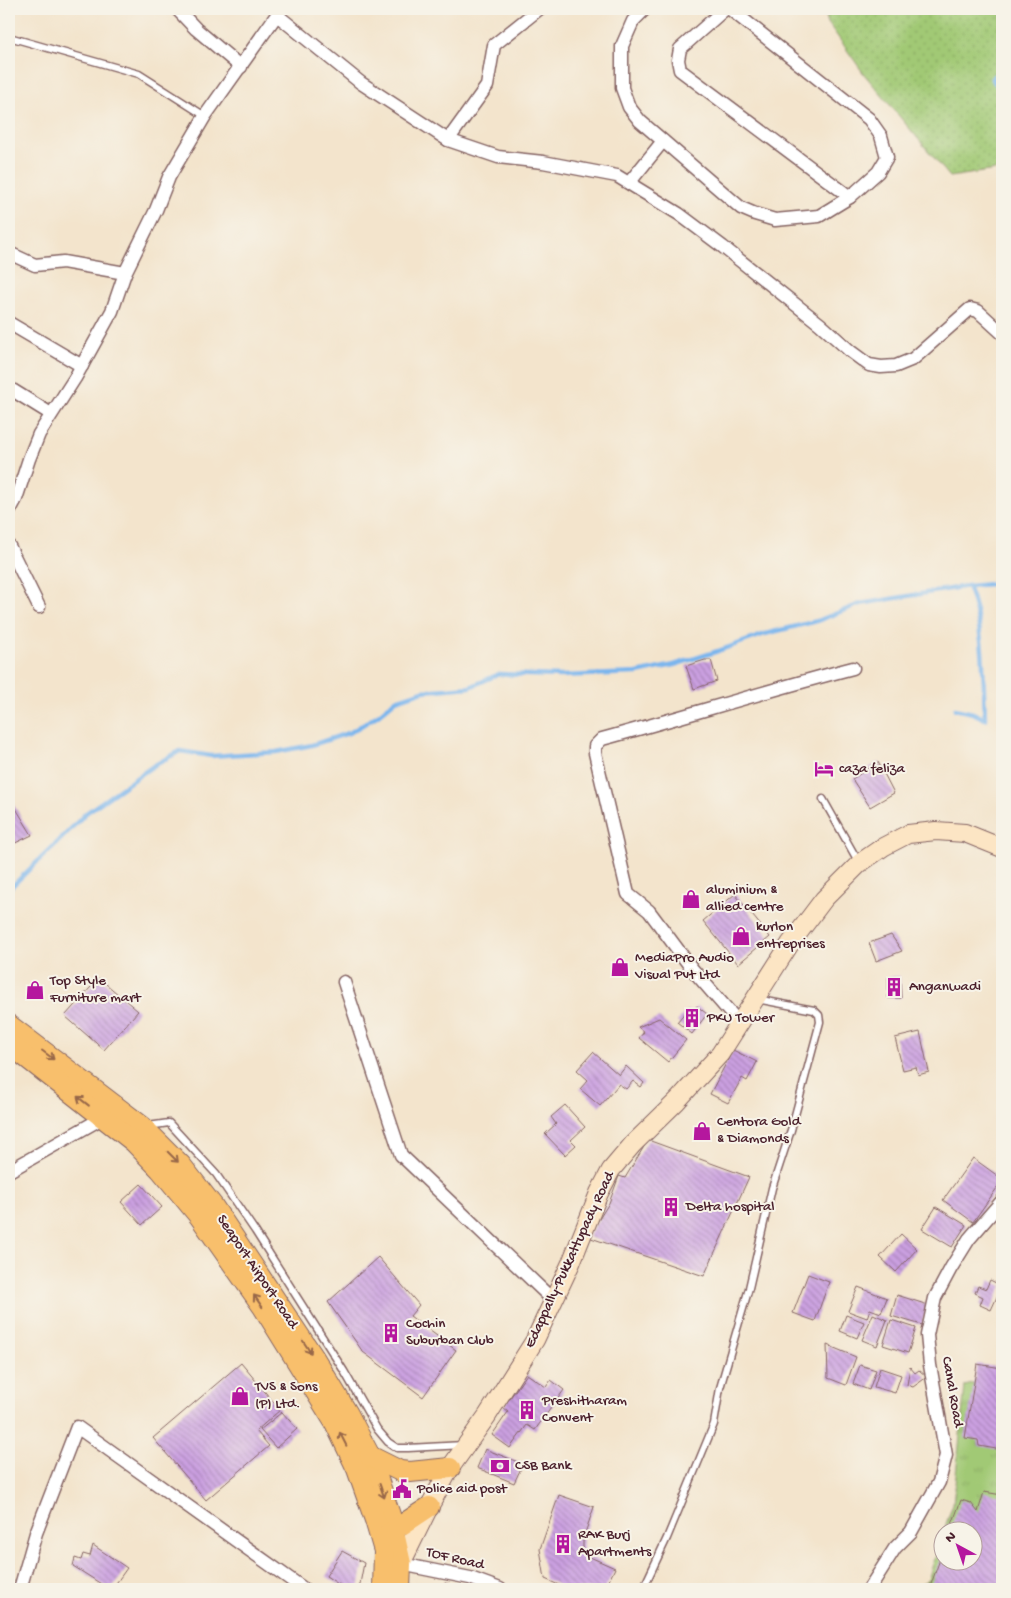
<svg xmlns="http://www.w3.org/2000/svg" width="1011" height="1598" viewBox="0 0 1011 1598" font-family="'Gochi Hand',sans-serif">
<defs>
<pattern id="grass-dots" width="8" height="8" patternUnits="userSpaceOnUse" patternTransform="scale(1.25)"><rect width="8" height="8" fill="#a1c975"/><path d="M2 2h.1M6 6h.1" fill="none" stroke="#8cac65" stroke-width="1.8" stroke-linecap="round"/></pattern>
<pattern id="park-tufts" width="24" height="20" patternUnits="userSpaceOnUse" patternTransform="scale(1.25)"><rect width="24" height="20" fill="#a1c975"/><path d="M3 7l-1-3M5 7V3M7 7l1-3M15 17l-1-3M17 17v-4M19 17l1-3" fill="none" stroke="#8cac65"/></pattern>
<pattern id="building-back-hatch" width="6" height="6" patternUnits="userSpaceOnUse" patternTransform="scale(1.25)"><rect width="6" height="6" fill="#cba0e1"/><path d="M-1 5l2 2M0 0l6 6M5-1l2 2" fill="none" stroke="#a782b7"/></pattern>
</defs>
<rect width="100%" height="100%" fill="#f7f3e8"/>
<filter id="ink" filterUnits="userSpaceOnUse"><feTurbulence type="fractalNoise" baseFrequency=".02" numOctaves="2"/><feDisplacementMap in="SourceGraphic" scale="10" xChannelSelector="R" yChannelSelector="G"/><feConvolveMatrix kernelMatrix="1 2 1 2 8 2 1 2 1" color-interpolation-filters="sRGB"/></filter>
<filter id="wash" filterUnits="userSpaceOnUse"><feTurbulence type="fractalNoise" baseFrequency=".0096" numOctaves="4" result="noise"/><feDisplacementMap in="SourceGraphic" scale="20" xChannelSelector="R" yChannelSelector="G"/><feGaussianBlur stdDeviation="1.12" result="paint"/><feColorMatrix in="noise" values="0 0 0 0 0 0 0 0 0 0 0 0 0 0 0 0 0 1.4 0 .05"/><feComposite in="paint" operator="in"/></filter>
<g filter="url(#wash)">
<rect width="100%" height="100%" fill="#f3e4cc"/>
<polygon fill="url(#grass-dots)" stroke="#767450" points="824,9 1002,9 1002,169 950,177 864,74 828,23"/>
<polygon fill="url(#park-tufts)" stroke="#767450" points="1002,1376 1002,1589 910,1589 928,1580 943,1533 944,1560 974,1560 974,1530 944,1530 953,1504 965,1386"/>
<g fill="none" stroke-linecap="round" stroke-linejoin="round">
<g stroke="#7cb6ed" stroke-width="4.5">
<polyline points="1002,70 992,79 1002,91"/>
<polyline points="968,586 1002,583"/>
<path d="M 9,889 L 60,840 L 86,813 L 153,766 L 180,751 L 211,756 L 276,752 L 312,745 L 351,732 L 378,715 L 396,700 L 423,691 L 470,687 L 499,674 L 561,676 L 637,673 L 674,665 L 718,651 L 765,634 L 817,621 L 860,604 L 968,586 C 985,629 983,674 985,719 L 973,713 L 955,709"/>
</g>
</g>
<g id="blocks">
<g fill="url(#building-back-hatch)">
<polygon points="705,660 711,660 717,681 694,689 686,666"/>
<polygon points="878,762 894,793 870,807 852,779"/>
<polygon points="9,797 32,835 9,846"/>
<polygon points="735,894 770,937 738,964 703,921"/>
<polygon points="891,935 902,951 876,961 869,943"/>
<polygon points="900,976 901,998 888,998 888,977"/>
<polygon points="99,978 138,1011 104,1050 65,1016"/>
<polygon points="697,1006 707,1014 692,1034 677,1022 687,1010 691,1013"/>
<polygon points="659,1018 686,1040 668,1062 639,1038 644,1032 638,1027"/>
<polygon points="920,1032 929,1072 918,1075 916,1067 903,1070 895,1038"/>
<polygon points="733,1050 757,1062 747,1081 742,1078 728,1103 710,1094"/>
<polygon points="593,1052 619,1075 626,1066 644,1083 641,1087 633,1081 626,1089 619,1084 600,1106 580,1089 588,1080 577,1070"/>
<polygon points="565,1105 585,1127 571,1140 576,1145 565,1155 545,1134 556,1124 551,1117"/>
<polygon points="648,1140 749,1177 704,1276 588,1237 609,1203 619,1176 625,1178"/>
<polygon points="973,1158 1002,1179 1002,1181 973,1222 943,1200"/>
<polygon points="141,1184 162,1207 142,1225 121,1202"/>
<polygon points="936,1207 966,1225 952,1247 922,1229"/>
<polygon points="901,1234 917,1249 896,1272 880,1257"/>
<polygon points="378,1257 419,1305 410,1316 456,1350 423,1397 363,1352 328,1302"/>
<polygon points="808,1274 829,1282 815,1321 793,1313"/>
<polygon points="990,1280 1002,1286 991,1310 980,1305 983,1297 975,1293 978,1286 986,1289"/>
<polygon points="858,1287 887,1298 881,1313 870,1309 867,1318 848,1311"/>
<polygon points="897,1295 928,1305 922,1325 891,1316"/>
<polygon points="873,1314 887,1320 877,1346 862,1340"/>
<polygon points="846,1315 864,1322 857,1338 840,1331"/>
<polygon points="891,1320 916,1328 908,1353 883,1345"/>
<polygon points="827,1345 856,1357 846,1385 828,1378"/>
<polygon points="241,1363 280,1410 256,1431 269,1446 206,1500 153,1438"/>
<polygon points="977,1364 1002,1368 1002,1450 979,1446 978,1440 965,1438"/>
<polygon points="860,1365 876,1370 869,1390 853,1384"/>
<polygon points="910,1367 915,1373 919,1370 927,1377 913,1387 907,1385"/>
<polygon points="880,1368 901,1375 895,1393 874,1387"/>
<polygon points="527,1374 546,1387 551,1380 564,1390 535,1430 527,1425 510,1448 492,1435 508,1412 503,1408"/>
<polygon points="282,1412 297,1429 276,1448 260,1430"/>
<polygon points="485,1449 523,1464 514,1483 477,1468"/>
<polygon points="984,1492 1002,1495 1002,1589 936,1589 930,1587 943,1551 944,1560 974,1560 974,1530 950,1530 961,1500 971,1503 978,1512"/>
<polygon points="559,1495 594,1507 583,1539 583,1554 615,1568 605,1589 568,1589 545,1579 540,1549"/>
<polygon points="93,1545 127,1568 112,1589 109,1589 73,1566 75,1558 81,1560 83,1554 90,1556"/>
<polygon points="342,1551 364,1563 359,1589 346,1589 326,1576"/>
<polygon points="445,1583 463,1589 442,1589"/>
</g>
</g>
</g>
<g filter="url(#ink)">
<use href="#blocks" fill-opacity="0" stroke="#856463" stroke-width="1"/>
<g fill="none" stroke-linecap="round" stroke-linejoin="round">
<g stroke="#856463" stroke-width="9">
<g id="service">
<polyline points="9,37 139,74 205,116"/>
<polyline points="823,799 858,861"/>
<polyline points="148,1126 169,1123 216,1174 255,1231 344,1371 377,1429 388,1442 397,1448 408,1448 464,1445"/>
<polyline points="643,1589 667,1538 714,1424 720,1388 749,1288 772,1188 791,1130 820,1022 819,1015 814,1010 756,999"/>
</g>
</g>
<g stroke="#856463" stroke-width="15">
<g id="minor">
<polyline points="177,9 196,29 241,67"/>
<polyline points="645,9 633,21 622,46 622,88 629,107 640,121 741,208 755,214 775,220 819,216 850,197 878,172 887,157 881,136 869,119 730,9"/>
<polyline points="725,9 680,49 678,60 680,70 850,197"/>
<polyline points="277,15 361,83 448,140 498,157 543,162 617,176 679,214 723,247 820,324 850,351 869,365 881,367 896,366 913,359 970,309 978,311 1002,333"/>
<polyline points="448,140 487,86 494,45 539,9"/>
<polyline points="629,183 663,141"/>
<polyline points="9,253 35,265 63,262 125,273"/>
<polyline points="9,323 82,366"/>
<polyline points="9,388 51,414"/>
<polyline points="9,512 16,499 29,459 39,434 75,378 112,311 125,273 156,210 169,177 205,116 281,9"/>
<polyline points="9,546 39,607"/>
<polyline points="344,982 401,1155 554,1301"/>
<path d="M 740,1024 L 693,970 L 649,911 L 628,894 L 595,753 L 595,746 L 602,739 C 686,716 769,690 853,668"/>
<polyline points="9,1171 104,1117"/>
<polyline points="401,1564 470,1578 500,1589"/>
<polyline points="20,1589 36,1533 77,1427 304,1589"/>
<polyline points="869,1589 895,1548 911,1532 939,1482 946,1455 930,1365 927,1335 935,1298 951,1268 969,1239 1002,1201"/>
</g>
</g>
<g stroke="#856463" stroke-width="20">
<polyline id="secondary" points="401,1564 427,1511 450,1468 487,1416 535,1340 571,1263 599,1193 611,1170 633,1144 677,1101 720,1054 790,944 824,899 860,863 883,847 908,834 936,831 965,833 1002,848"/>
</g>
<g stroke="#856463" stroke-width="22">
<g id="primary">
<polyline points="9,1025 143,1127 181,1165 213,1206 313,1356 348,1414 370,1456 390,1515 401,1564 400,1589"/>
<polyline points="9,1044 134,1142 160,1169 199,1216 263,1307 335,1423 357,1469 375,1520 384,1551 383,1589"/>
<polyline points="370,1456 400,1471 410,1472 450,1468"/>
<polyline points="385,1536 429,1507"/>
</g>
</g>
<use href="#service" stroke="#fff" stroke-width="6"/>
<use href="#minor" stroke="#fff" stroke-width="12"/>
<use href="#secondary" stroke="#fce5c4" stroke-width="18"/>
<use href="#primary" stroke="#f8bf6c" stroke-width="20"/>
</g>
<defs><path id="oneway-shaft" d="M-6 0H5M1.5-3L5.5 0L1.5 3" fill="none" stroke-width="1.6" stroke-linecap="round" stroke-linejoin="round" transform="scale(1.25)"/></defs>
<g stroke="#986748">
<use href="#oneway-shaft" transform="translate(48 1055) rotate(37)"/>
<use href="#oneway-shaft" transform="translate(83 1101) rotate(-142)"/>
<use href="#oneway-shaft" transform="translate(173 1157) rotate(45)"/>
<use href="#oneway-shaft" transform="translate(258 1301) rotate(-125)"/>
<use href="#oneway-shaft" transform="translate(307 1347) rotate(57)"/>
<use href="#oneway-shaft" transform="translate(343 1439) rotate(-117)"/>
<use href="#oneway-shaft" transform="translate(382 1491) rotate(71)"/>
</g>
</g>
<defs>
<g id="hotel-bare" transform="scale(1.5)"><path d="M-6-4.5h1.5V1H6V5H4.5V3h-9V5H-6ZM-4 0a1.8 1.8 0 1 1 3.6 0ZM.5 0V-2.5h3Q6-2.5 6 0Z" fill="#b5179e" stroke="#f7f3e8" stroke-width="2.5" paint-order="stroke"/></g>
<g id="shop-bare" transform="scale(1.5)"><path d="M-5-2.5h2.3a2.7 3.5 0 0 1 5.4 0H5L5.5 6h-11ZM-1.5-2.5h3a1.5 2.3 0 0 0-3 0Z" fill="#b5179e" stroke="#f7f3e8" stroke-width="2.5" paint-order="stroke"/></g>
<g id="building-bare" transform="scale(1.5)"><path d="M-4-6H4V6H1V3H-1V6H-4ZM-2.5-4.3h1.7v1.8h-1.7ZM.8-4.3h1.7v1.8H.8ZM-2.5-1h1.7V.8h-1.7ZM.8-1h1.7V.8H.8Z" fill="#b5179e" stroke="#f7f3e8" stroke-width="2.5" paint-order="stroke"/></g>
<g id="bank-bare" transform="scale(1.5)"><path d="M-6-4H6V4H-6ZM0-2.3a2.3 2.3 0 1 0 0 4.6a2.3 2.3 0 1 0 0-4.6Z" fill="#b5179e" stroke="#f7f3e8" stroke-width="2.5" paint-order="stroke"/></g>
<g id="civic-bare" transform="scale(1.5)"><path d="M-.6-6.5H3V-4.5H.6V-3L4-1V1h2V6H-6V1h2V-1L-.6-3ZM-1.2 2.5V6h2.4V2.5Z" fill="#b5179e" stroke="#f7f3e8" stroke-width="2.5" paint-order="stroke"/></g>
</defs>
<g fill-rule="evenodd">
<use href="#hotel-bare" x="824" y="769"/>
<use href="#shop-bare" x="691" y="899"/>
<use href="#shop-bare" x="741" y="936"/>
<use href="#shop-bare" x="620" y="967"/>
<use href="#building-bare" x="894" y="987"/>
<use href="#shop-bare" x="35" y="990"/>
<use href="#building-bare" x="692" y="1018"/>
<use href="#shop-bare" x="702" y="1131"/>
<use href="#building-bare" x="671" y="1207"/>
<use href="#building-bare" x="391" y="1333"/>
<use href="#shop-bare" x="240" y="1396"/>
<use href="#building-bare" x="527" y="1410"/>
<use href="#bank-bare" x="500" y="1466"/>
<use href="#civic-bare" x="402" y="1489"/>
<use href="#building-bare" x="563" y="1544"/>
</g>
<g text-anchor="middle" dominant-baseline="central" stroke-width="4" stroke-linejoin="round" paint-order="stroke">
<g font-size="15" fill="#4a1f2b" stroke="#f7f3e8" text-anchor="start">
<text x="839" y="769">caza feliza</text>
<text x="706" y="890">aluminium &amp;<tspan x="706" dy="17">allied centre</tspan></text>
<text x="756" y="927">kurlon<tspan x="756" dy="17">entreprises</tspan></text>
<text x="635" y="958">MediaPro Audio<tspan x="635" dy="17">Visual Pvt Ltd</tspan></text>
<text x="50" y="981">Top Style<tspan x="50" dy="17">Furniture mart</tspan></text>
<text x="909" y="987">Anganwadi</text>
<text x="707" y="1018">PKU Tower</text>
<text x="717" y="1122">Centora Gold<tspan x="717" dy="17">&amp; Diamonds</tspan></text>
<text x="686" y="1207">Delta hospital</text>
<text x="406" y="1324">Cochin<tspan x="406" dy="17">Suburban Club</tspan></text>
<text x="255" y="1387">TVS &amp; Sons<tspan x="255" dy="17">(P) Ltd.</tspan></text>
<text x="542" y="1401">Preshitharam<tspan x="542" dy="17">Convent</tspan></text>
<text x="515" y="1466">CSB Bank</text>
<text x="417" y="1489">Police aid post</text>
<text x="578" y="1535">RAK Burj<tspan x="578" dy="17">Apartments</tspan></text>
</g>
<g font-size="15" fill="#4a1f2b" stroke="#f7f3e8">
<text transform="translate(570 1260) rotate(-65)">Edappally-Pukkattupady Road</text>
<text transform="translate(257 1272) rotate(56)">Seaport Airport Road</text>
<text transform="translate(952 1392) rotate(80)">Canal Road</text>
<text transform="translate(455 1559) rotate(13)">TOF Road</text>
</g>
</g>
<rect width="1011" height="1598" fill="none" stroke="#f7f3e8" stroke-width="30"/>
<g transform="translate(958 1546) rotate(320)"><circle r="24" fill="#f7f3e8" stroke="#b29e9c"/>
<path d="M0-4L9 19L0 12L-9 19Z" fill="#b5179e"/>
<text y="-8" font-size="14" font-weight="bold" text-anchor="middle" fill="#4a1f2b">N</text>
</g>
</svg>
